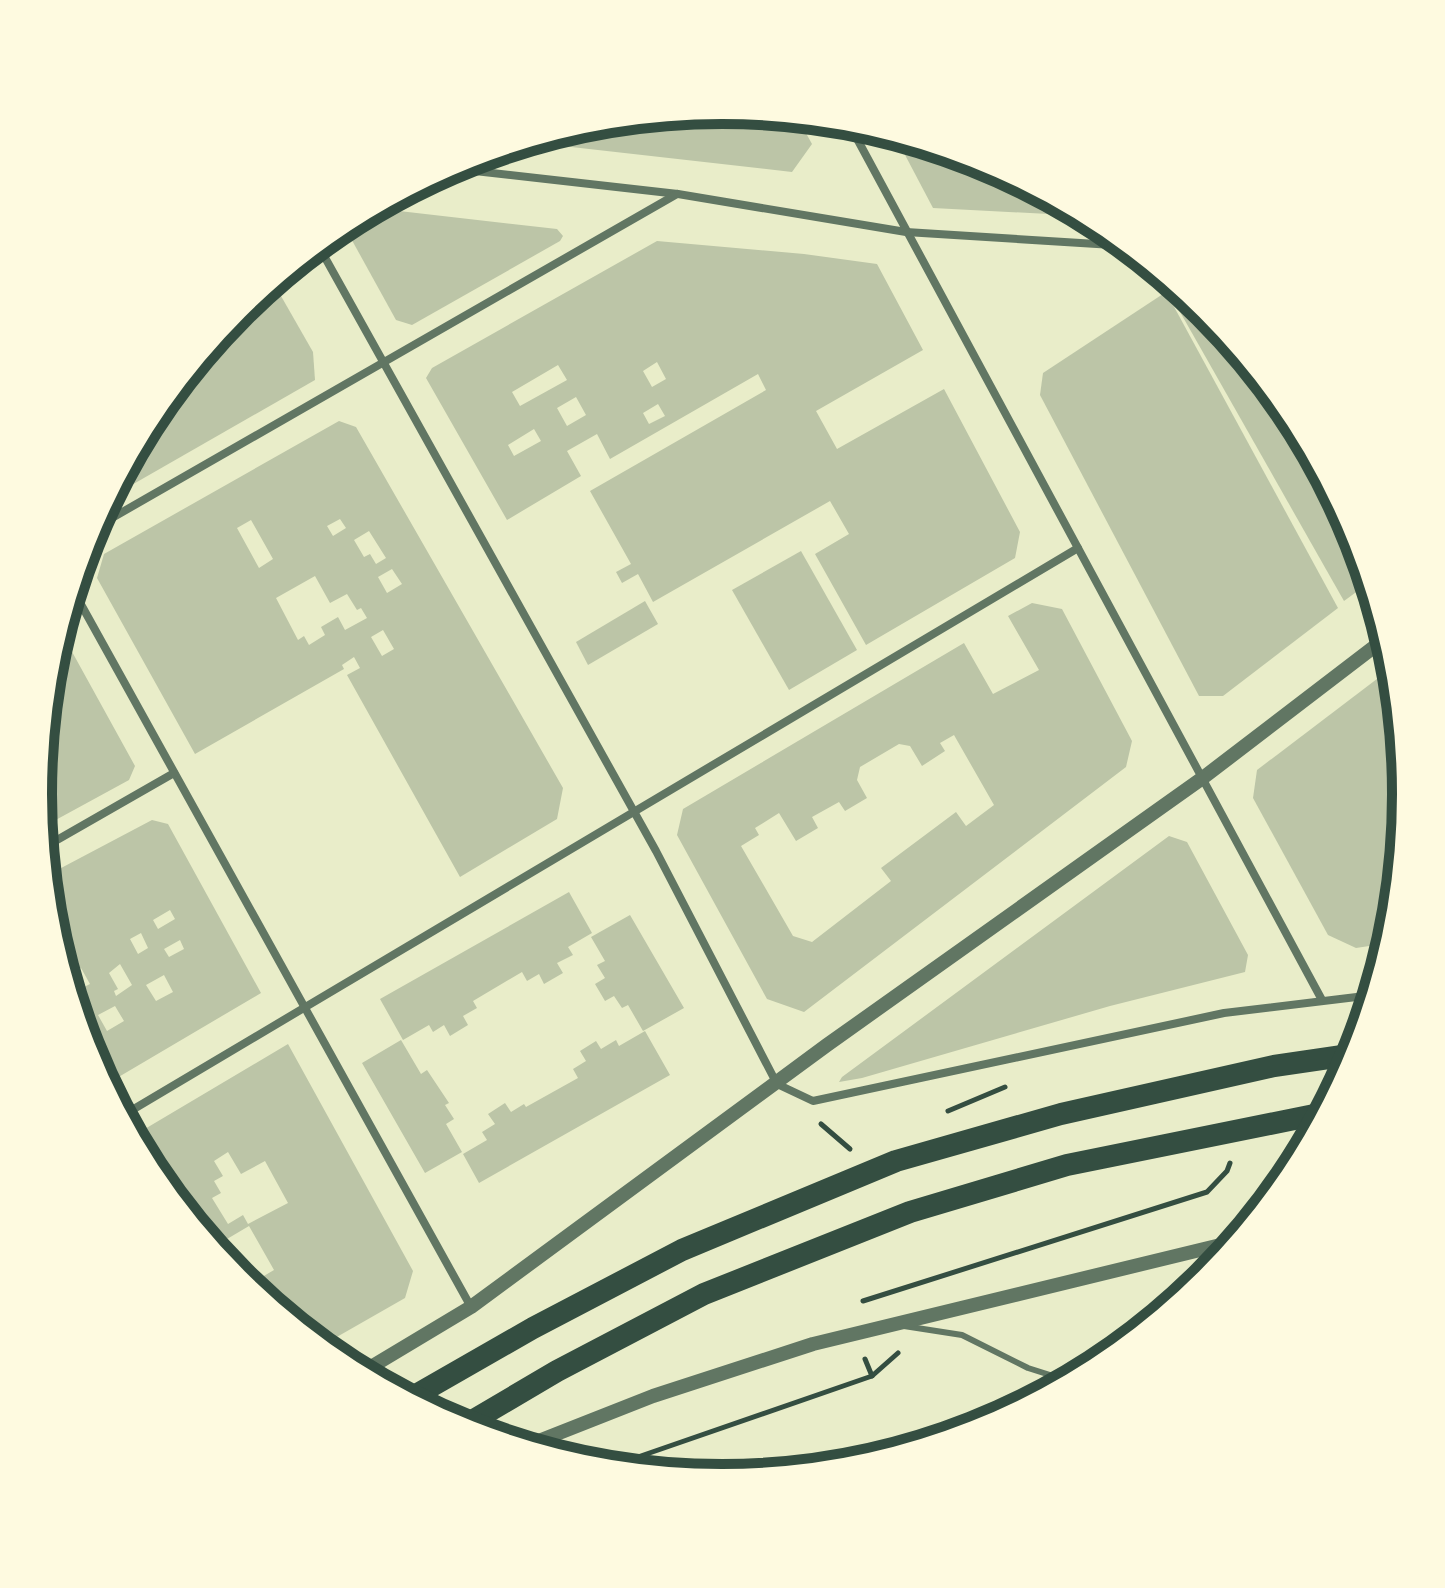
<svg xmlns="http://www.w3.org/2000/svg" width="1445" height="1588" viewBox="0 0 1445 1588" font-family="Signika,sans-serif">
<rect width="100%" height="100%" fill="#e9edc9"/>
<g fill="#bcc5a7" fill-rule="evenodd">
<polygon points="723,110 797,117 812,144 792,172 527,142 589,123"/>
<polygon points="894,134 985,162 1086,216 933,208"/>
<polygon points="373,208 557,229 563,236 560,241 412,325 396,320 343,224"/>
<path d="M 657,241 L 804,254 L 877,264 L 923,350 L 816,411 L 837,449 L 944,389 L 1020,532 L 1015,558 L 866,645 L 815,554 L 849,534 L 830,501 L 653,602 L 638,574 L 622,583 L 616,572 L 631,564 L 590,491 L 766,390 L 758,374 L 610,459 L 597,434 L 567,451 L 581,476 L 507,520 L 426,378 L 432,368 ZM 657,362 L 666,379 L 652,387 L 643,371 ZM 558,365 L 567,380 L 520,406 L 512,392 ZM 576,397 L 586,415 L 567,426 L 557,408 ZM 658,404 L 665,416 L 649,424 L 643,413 ZM 534,429 L 541,441 L 514,456 L 508,445 Z"/>
<polygon points="273,282 313,352 315,380 109,498 154,413 239,310"/>
<polygon points="1175,284 1207,310 1292,414 1355,532 1370,582 1344,601 1167,289"/>
<polygon points="1166,292 1338,608 1223,696 1199,696 1040,395 1043,373"/>
<path d="M 339,421 L 356,427 L 563,788 L 557,819 L 460,877 L 347,675 L 360,668 L 354,657 L 342,665 L 344,669 L 195,754 L 97,578 L 104,554 ZM 340,519 L 346,528 L 333,536 L 327,526 ZM 251,520 L 273,559 L 259,568 L 237,528 ZM 369,531 L 386,558 L 376,564 L 370,554 L 364,557 L 354,540 ZM 392,569 L 402,584 L 387,593 L 378,577 ZM 315,576 L 330,603 L 347,594 L 357,610 L 361,608 L 367,618 L 345,630 L 338,617 L 321,627 L 325,635 L 309,645 L 304,636 L 298,640 L 276,598 ZM 383,630 L 394,649 L 382,656 L 371,637 Z"/>
<polygon points="801,551 857,650 789,690 732,590"/>
<polygon points="645,601 658,624 588,665 576,642"/>
<path d="M 1032,603 L 1062,609 L 1132,741 L 1126,767 L 804,1012 L 767,999 L 677,835 L 683,809 L 964,643 L 993,694 L 1039,670 L 1008,616 ZM 954,735 L 994,805 L 966,826 L 956,812 L 881,868 L 891,881 L 812,942 L 793,936 L 741,846 L 759,835 L 755,828 L 779,813 L 796,841 L 818,828 L 812,817 L 839,802 L 845,811 L 867,798 L 857,780 L 860,767 L 899,744 L 910,746 L 922,766 L 945,751 L 940,743 Z"/>
<polygon points="60,630 135,766 129,780 41,828 38,794 41,767 47,763 42,755 51,660"/>
<polygon points="1394,666 1407,794 1394,928 1389,943 1356,948 1328,935 1253,798 1257,770"/>
<path d="M 152,820 L 168,824 L 261,993 L 105,1085 L 90,1056 L 57,947 L 70,939 L 60,923 L 51,927 L 46,876 ZM 170,910 L 175,919 L 158,929 L 153,920 ZM 141,933 L 148,948 L 138,954 L 130,939 ZM 180,940 L 184,949 L 169,957 L 164,949 ZM 120,964 L 132,985 L 116,996 L 114,991 L 118,989 L 109,973 ZM 81,968 L 90,984 L 82,988 L 73,972 ZM 164,975 L 173,992 L 156,1001 L 146,985 ZM 115,1006 L 124,1021 L 107,1031 L 98,1015 Z"/>
<polygon points="1169,836 1187,842 1248,955 1245,972 1110,1006 862,1078 839,1082 842,1077"/>
<polygon points="569,892 592,933 568,947 573,955 557,963 563,973 544,984 539,974 527,981 522,972 473,1001 477,1008 463,1016 468,1025 450,1036 444,1025 433,1032 429,1025 403,1040 380,999"/>
<polygon points="630,915 684,1008 643,1031 628,1005 622,1008 614,996 605,1001 595,984 605,978 597,965 605,961 591,937"/>
<polygon points="645,1031 670,1075 479,1183 463,1154 487,1140 482,1132 495,1124 488,1114 505,1103 511,1112 524,1104 526,1107 578,1078 573,1069 586,1061 580,1051 596,1041 601,1049 616,1040 619,1046"/>
<polygon points="401,1040 421,1074 427,1070 449,1103 445,1105 454,1119 446,1124 462,1152 425,1173 362,1063"/>
<path d="M 288,1044 L 413,1271 L 405,1298 L 321,1346 L 238,1278 L 153,1174 L 133,1136 ZM 228,1152 L 241,1174 L 265,1161 L 288,1203 L 248,1224 L 243,1215 L 228,1224 L 212,1198 L 221,1193 L 214,1181 L 223,1176 L 214,1161 ZM 249,1226 L 274,1270 L 252,1283 L 227,1239 Z"/>
</g>
<g fill="none" stroke-linecap="round" stroke-linejoin="round">
<g stroke="#344e41" stroke-width="5">
<polyline points="948,1111 1005,1087"/>
<polyline points="821,1124 850,1149"/>
<polyline points="863,1301 1207,1192 1227,1171 1230,1163"/>
<polyline points="865,1359 872,1376"/>
<polyline points="574,1461 635,1458 872,1376 898,1353"/>
</g>
<polyline stroke="#617663" stroke-width="6" points="904,1326 962,1335 1028,1368 1069,1381"/>
<g stroke="#617663" stroke-width="8">
<polyline points="848,122 1322,1000"/>
<polyline points="448,168 678,194 906,232 1129,246"/>
<polyline points="318,245 656,851 777,1084 813,1101 1224,1013 1373,995"/>
<polyline points="91,530 677,194"/>
<polyline points="73,590 471,1307"/>
<polyline points="43,848 174,773"/>
<polyline points="122,1116 1078,548"/>
</g>
<g stroke="#617663" stroke-width="14">
<polyline points="361,1373 471,1307 827,1045 1204,777 1387,637"/>
<polyline points="526,1446 653,1396 813,1344 1237,1241"/>
</g>
<g stroke="#344e41" stroke-width="22">
<polyline points="409,1399 533,1328 682,1250 896,1161 1061,1114 1274,1066 1356,1054"/>
<polyline points="462,1427 557,1371 704,1294 910,1212 1067,1165 1324,1113"/>
</g>
</g>
<path d="M0 0H1445V1588H0ZM52 794a670 670 0 1 1 1340 0a670 670 0 1 1-1340 0Z" fill="#fefae0" fill-rule="evenodd"/>
<path fill="none" stroke="#344e41" stroke-width="10" d="M52 794a670 670 0 1 1 1340 0a670 670 0 1 1-1340 0Z"/>
</svg>
